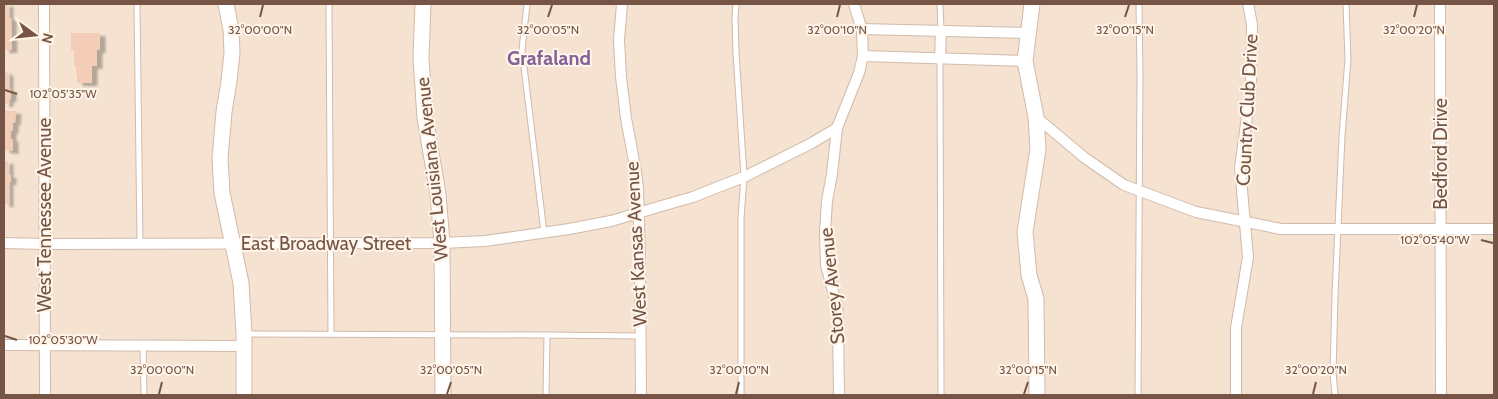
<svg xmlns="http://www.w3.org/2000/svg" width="1498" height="399" viewBox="0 0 1498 399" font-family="Cabin,sans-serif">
<defs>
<filter id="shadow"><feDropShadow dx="5.5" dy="3" stdDeviation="1" flood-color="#0004"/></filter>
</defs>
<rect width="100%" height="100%" fill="#fdf1e2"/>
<rect fill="#f5e2d0" x="4" y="4" width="1490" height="391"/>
<g fill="#f4cdb8" filter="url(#shadow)">
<polygon points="4,4 8,4 8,18 11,18 12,50 4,50"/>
<polygon points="71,33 100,33 100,50 97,50 97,66 92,66 92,83 77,83 77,74 76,74 76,66 74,66 74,50 71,50"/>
<polygon points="4,70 8,74 8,89 11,89 11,99 8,99 8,104 4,104"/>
<polygon points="4,111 16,111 15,123 13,122 13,131 11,131 11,139 13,139 13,151 4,150"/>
<polygon points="4,161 8,161 8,175 11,175 11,182 8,182 8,204 4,204"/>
</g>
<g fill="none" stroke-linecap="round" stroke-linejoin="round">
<g stroke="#d1baab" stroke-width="7">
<g id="lane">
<polyline points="137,4 140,243"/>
<polyline points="329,4 331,334"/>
<polyline points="527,4 522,50 544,233"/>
<polyline points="736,4 735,17 736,53 744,176 741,218 741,395"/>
<polyline points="940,4 941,31"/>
<polyline points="940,59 941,395"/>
<polyline points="245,334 547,335"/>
<polyline points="143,346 144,395"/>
<polyline points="546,395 547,335 640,336"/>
<polyline points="1138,395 1140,74 1139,4"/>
<polyline points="1335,395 1333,372 1335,295 1342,136 1348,59 1346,4"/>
</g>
</g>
<g stroke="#d1baab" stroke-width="12">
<g id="street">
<polyline points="44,4 45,395"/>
<polyline points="622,4 619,40 621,77 626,118 636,172 638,188 640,259 641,395"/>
<polyline points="1440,4 1441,395"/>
<polyline points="861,29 1029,33"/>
<polyline points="863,56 1025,61"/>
<polyline points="940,59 941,31"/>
<polyline points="1036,117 1085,158 1124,185 1196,212 1281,229 1494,229"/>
<polyline points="4,243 44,244 442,243 485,241 569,229 611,221 665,205 693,197 746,176 810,144 837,128"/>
<polyline points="4,345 244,346"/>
<polyline points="839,395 838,321 837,306 826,265 825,232 827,201 832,174 837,128 859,73 863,56 862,30 854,4"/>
<polyline points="1236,395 1236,328 1248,257 1240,168 1251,87 1252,24 1248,4"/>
</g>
</g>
<g stroke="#d4b9a8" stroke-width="17">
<g id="secondary">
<polyline points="226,4 231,30 232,53 229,81 224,112 220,158 222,193 241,283 244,334 244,395"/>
<polyline points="423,4 421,58 425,118 438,194 442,243 443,395"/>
<polyline points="1032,4 1025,61 1036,117 1038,149 1025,232 1029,275 1036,299 1037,395"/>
</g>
</g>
<use href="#lane" stroke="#fff" stroke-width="5"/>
<use href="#street" stroke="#fff" stroke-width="10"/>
<use href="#secondary" stroke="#fff" stroke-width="15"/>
</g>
<path fill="none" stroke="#765547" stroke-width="2" d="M 260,17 L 263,5M 548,17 L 552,5M 837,17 L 840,5M 1125,17 L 1129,5M 1414,17 L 1417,5M 5,90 L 17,94M 1481,240 L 1493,243M 5,336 L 17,340M 159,394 L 162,382M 447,394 L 451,382M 736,394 L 739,382M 1024,394 L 1028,382M 1313,394 L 1316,382"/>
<g text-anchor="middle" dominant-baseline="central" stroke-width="4" stroke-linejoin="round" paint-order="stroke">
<g font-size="19" fill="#765547" stroke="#fff5e9">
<text transform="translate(1247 110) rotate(-87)">Country Club Drive</text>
<text transform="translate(1440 154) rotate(-90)">Bedford Drive</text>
<text transform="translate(432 169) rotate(-96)">West Louisiana Avenue</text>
<text transform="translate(44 215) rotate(-90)">West Tennessee Avenue</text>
<text x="326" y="243">East Broadway Street</text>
<text transform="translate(636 244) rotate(-93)">West Kansas Avenue</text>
<text transform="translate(832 286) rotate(-96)">Storey Avenue</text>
</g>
<g font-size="20" font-weight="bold" fill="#84629a" stroke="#fff5e9">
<text x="549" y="58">Grafaland</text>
</g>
</g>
<g font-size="12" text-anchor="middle" fill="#765547" stroke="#fff5e9" stroke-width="4" stroke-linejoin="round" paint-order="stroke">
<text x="260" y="34">32°00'00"N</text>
<text x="548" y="34">32°00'05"N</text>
<text x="837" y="34">32°00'10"N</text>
<text x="1125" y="34">32°00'15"N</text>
<text x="1414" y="34">32°00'20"N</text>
<text x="63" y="98">102°05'35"W</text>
<text x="1435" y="244">102°05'40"W</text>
<text x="63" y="344">102°05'30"W</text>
<text x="162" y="374">32°00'00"N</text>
<text x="451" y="374">32°00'05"N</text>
<text x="739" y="374">32°00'10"N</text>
<text x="1028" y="374">32°00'15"N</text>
<text x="1316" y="374">32°00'20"N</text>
</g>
<rect width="1498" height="399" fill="none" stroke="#765547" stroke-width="10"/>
<g transform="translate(35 35) rotate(105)" stroke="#fff5e9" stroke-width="4" paint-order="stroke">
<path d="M0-4L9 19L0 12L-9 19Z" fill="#765547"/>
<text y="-8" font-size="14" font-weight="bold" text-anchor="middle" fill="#765547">N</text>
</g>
</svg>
